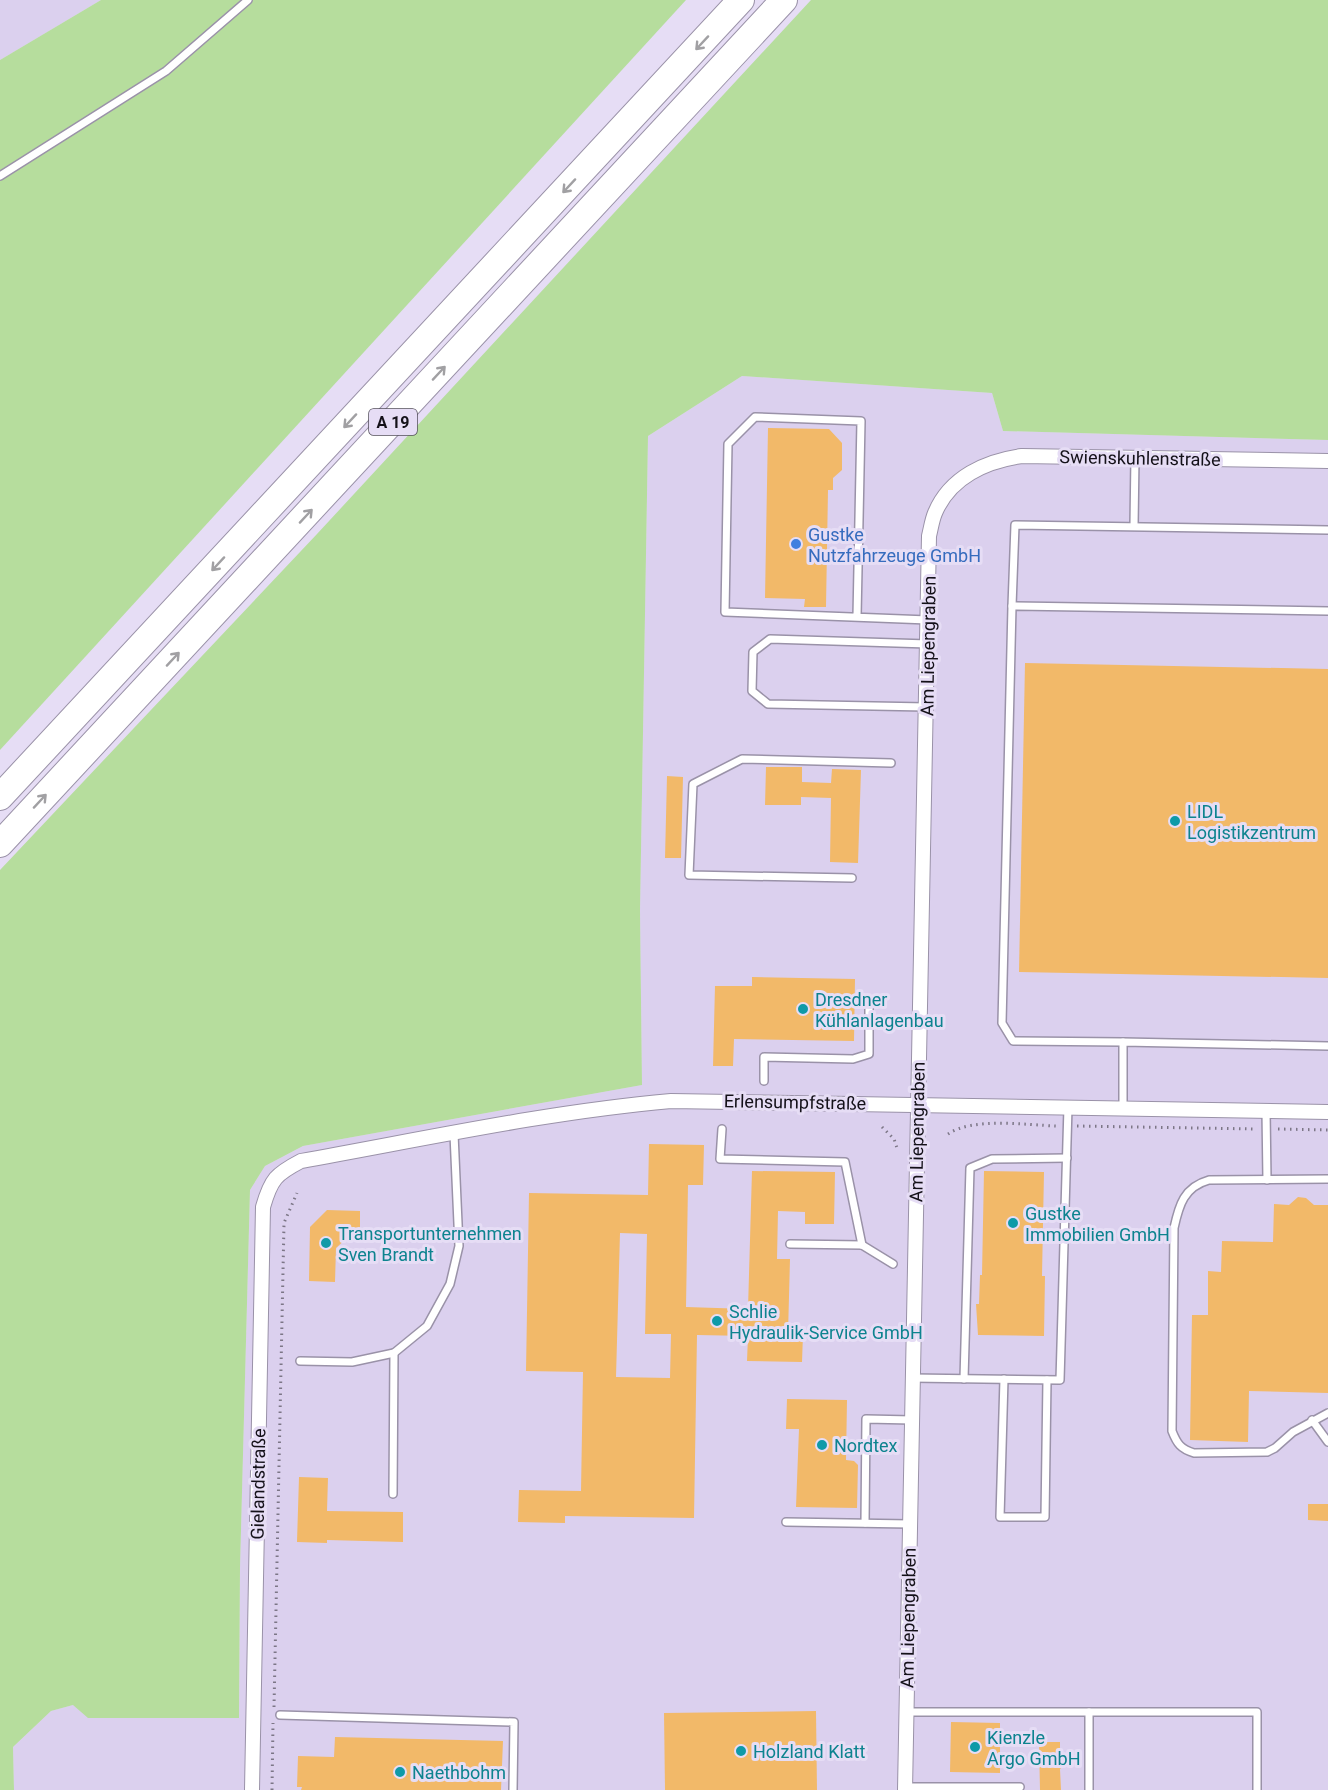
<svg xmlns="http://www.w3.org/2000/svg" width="1328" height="1790" viewBox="0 0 1328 1790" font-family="Roboto,sans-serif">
<rect width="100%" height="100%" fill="#e6ddf5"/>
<g fill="#dbd0ee">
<polygon points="0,0 101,0 0,60"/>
<polygon points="742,376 992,393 1003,431 1328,440 1328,1790 14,1790 13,1747 51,1711 73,1705 239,1717 240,1568 250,1190 265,1166 303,1146 642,1085 640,911 648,436"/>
</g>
<g fill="#b6dd9d">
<polygon points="101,0 686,0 0,750 0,60"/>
<polygon points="811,0 1328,0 1328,440 1003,431 992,393 742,376 648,436 640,911 642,1085 303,1146 265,1166 250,1190 240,1568 239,1718 88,1718 73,1705 51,1711 13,1747 14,1790 0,1790 0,870 317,534"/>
</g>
<g fill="#f2b969" fill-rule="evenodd">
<polygon points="768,428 829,429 842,443 842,470 833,478 833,490 828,490 826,607 804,607 805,599 765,598"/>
<polygon points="1025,663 1328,669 1328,978 1019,972"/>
<polygon points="766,767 802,767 802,782 831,783 832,769 861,770 858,863 830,862 831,798 801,797 801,805 765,805"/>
<polygon points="667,776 683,777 681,858 665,858"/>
<polygon points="752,977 855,979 854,1041 734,1039 733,1066 713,1066 715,986 752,986"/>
<path d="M 649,1144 L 704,1145 L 703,1185 L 688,1185 L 686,1307 L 748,1309 L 752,1171 L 835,1172 L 834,1224 L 805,1224 L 805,1212 L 778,1211 L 777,1259 L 790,1259 L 788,1334 L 803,1334 L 802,1362 L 747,1361 L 748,1336 L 697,1335 L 694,1518 L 565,1516 L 565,1523 L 518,1522 L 519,1490 L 581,1491 L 583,1372 L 526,1371 L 529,1193 L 648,1195 ZM 620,1233 L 647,1234 L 645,1334 L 671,1334 L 670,1378 L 616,1377 Z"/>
<polygon points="984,1171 1044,1172 1042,1276 1045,1276 1044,1336 978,1335 976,1304 979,1304 980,1275 982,1275"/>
<polygon points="1298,1197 1306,1198 1314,1205 1328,1205 1328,1393 1249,1391 1248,1442 1190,1440 1192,1315 1208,1315 1208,1271 1221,1272 1222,1241 1273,1242 1274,1204 1289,1205"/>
<polygon points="327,1210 360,1211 360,1238 348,1237 336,1248 335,1282 309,1281 310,1227"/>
<polygon points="787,1399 847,1400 846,1460 854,1461 858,1465 857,1508 796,1507 799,1429 786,1429"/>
<polygon points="299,1477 328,1478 327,1511 403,1512 403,1542 327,1540 327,1543 297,1542"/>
<polygon points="1308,1504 1328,1504 1328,1521 1308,1520"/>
<polygon points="816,1711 817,1790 665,1790 664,1713"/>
<polygon points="951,1722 1000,1723 1000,1773 950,1772"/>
<polygon points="335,1737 503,1741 501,1790 301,1790 302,1787 297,1787 298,1756 334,1757"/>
<polygon points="1039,1742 1060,1742 1060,1754 1063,1754 1063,1766 1060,1769 1061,1790 1040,1790"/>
</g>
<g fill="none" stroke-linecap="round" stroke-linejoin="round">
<g stroke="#9a92a8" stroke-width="10">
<g id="lane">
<polyline points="0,176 166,71 248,0"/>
<polyline points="1134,526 1135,457"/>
<polyline points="1012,606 1015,525 1328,530"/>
<polyline points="857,617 861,421 755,417 728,444 725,612 928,620"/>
<polyline points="926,707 768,704 752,691 753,652 770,639 928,644"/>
<polyline points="852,878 689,875 693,784 742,759 891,763"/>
<polyline points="1123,1042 1013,1041 1002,1023 1012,606 1328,611"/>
<polyline points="764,1081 764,1057 853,1059 869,1054 869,1001"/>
<polyline points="1123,1108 1123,1042 1328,1046"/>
<polyline points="1266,1111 1267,1180"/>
<polyline points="722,1129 720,1159 845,1162 862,1245"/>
<path d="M 1328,1179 L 1209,1180 C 1184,1187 1179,1205 1174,1228 L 1172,1431 C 1177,1444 1181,1449 1194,1453 L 1267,1452 L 1275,1448 L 1293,1432 L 1328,1413"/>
<polyline points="790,1244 862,1245 893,1264"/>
<polyline points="300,1361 352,1362 394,1353 427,1326 450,1284 459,1246 454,1134"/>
<polyline points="912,1378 1060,1380 1068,1107"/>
<polyline points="964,1379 970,1168 992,1159 1067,1158"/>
<polyline points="1004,1379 1000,1517 1045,1517 1047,1380"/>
<polyline points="1312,1420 1328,1442"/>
<polyline points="393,1494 394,1353"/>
<polyline points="786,1522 910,1524"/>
<polyline points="865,1523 866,1419 912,1420"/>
<polyline points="907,1712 1257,1712 1257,1790"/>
<polyline points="1089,1712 1089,1790"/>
<polyline points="280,1715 514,1722 513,1790"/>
<polyline points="905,1787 1020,1787"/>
</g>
</g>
<g stroke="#9a92a8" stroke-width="16">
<g id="street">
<path d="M 252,1790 L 263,1207 C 271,1179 276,1174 301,1161 C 424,1139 547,1112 671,1101 L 1328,1112"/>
<path d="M 905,1790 L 929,536 C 931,528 932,520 935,513 C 950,477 986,461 1022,456 L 1328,461"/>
</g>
</g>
<g stroke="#9a92a8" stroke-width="28">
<g id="highway">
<polyline points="0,797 741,0"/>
<polyline points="0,844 784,0"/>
</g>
</g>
<g stroke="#7c7686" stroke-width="3" stroke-dasharray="1.5 4.5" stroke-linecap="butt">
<polyline points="1077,1126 1256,1129"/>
<polyline points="882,1127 894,1139 897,1148"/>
<polyline points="1278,1129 1328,1130"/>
<path d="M 948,1134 C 973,1117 1026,1125 1056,1126"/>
<polyline points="274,1707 284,1223 297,1193"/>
<polyline points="272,1790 273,1723"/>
</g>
<use href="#lane" stroke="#fff" stroke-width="7"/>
<use href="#street" stroke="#fff" stroke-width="14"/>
<use href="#highway" stroke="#fff" stroke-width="26"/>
</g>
<defs><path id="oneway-shaft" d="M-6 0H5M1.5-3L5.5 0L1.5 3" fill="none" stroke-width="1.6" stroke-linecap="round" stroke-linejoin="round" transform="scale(1.5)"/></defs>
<g stroke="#a1a0a3">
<use href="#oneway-shaft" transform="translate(702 43) rotate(133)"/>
<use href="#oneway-shaft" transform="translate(569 186) rotate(133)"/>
<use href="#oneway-shaft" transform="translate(439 373) rotate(-47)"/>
<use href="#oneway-shaft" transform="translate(350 421) rotate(133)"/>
<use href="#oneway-shaft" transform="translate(306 516) rotate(-47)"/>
<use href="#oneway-shaft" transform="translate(218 564) rotate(133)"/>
<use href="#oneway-shaft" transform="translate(173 659) rotate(-47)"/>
<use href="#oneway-shaft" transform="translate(40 801) rotate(-47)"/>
</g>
<circle fill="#3f7fe0" stroke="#e6ddf5" stroke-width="2" cx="796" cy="544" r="6"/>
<g fill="#0f9aa8" stroke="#e6ddf5" stroke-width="2">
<circle cx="1175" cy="821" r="6"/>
<circle cx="803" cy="1009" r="6"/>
<circle cx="1013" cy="1223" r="6"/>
<circle cx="326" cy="1243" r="6"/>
<circle cx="717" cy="1321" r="6"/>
<circle cx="822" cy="1445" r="6"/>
<circle cx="975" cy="1747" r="6"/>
<circle cx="741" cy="1751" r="6"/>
<circle cx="400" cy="1772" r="6"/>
</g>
<g text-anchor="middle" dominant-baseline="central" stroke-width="6" stroke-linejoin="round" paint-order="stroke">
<rect fill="#e6ddf5" stroke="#534e5b" stroke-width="1.5" x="369" y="409" width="48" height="26" rx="4.5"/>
<g font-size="16" font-weight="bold" fill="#141119">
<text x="393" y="422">A 19</text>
</g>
<g font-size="18" fill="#141119" stroke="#e6ddf5">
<text transform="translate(1140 458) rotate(1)">Swienskuhlenstraße</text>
<text transform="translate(928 646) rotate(-89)">Am Liepengraben</text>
<text transform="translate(795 1102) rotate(1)">Erlensumpfstraße</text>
<text transform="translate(917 1132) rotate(-89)">Am Liepengraben</text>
<text transform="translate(258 1484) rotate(-89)">Gielandstraße</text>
<text transform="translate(908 1618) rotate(-89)">Am Liepengraben</text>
</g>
<g font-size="18" fill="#366cbe" stroke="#e6ddf5" text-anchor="start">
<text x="808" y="534">Gustke<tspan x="808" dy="21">Nutzfahrzeuge GmbH</tspan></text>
</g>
<g font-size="18" fill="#0d838f" stroke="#e6ddf5" text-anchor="start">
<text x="1187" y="811">LIDL<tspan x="1187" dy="21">Logistikzentrum</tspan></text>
<text x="815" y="999">Dresdner<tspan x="815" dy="21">Kühlanlagenbau</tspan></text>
<text x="1025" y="1213">Gustke<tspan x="1025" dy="21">Immobilien GmbH</tspan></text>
<text x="338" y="1233">Transportunternehmen<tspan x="338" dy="21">Sven Brandt</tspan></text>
<text x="729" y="1311">Schlie<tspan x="729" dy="21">Hydraulik-Service GmbH</tspan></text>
<text x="834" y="1445">Nordtex</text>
<text x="987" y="1737">Kienzle<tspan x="987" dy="21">Argo GmbH</tspan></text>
<text x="753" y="1751">Holzland Klatt</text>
<text x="412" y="1772">Naethbohm</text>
</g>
</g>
</svg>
